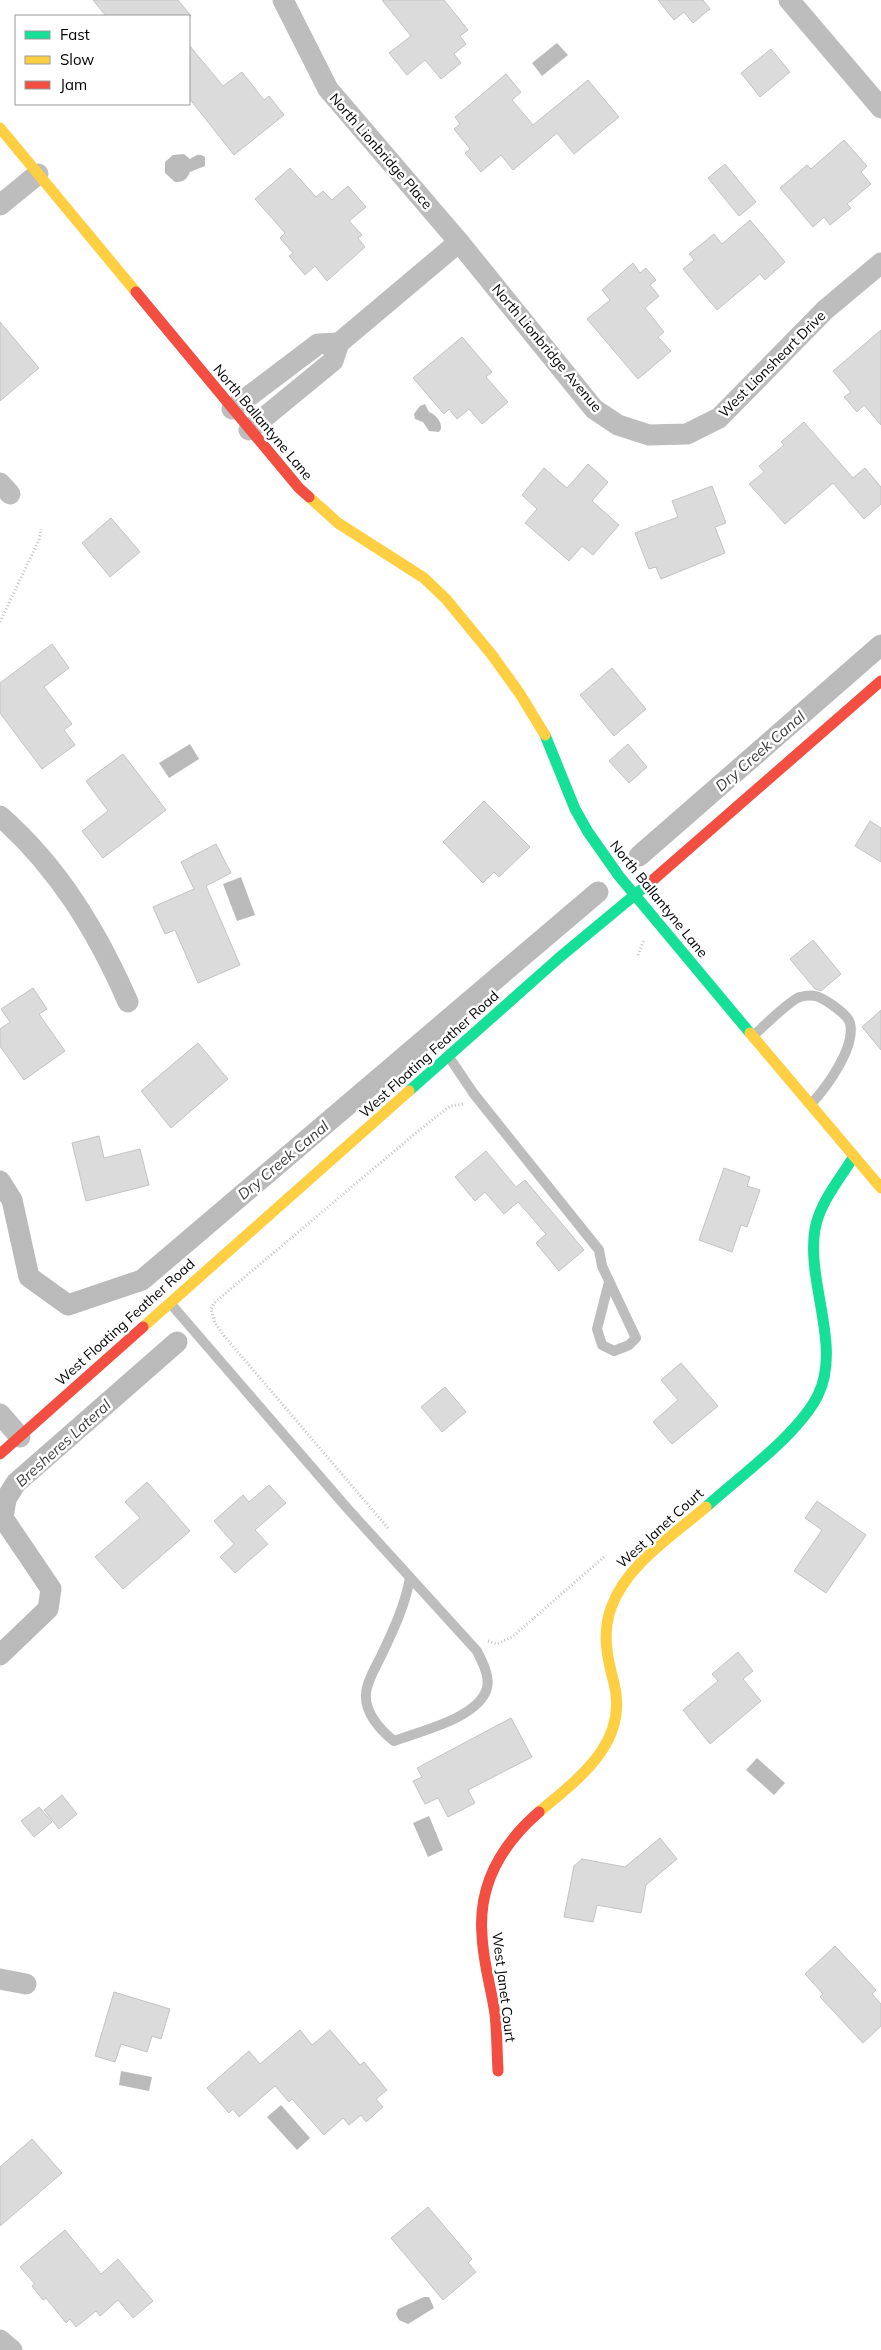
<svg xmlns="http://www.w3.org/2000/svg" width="881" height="2350" viewBox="0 0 881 2350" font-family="Mulish,sans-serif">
<rect width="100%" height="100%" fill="#fff"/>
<g fill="#bababa">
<polygon points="557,43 568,55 542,76 532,63"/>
<path d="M 184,154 L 190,159 C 196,156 198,152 205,157 L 205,166 L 190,172 C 186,180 184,182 175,182 L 165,173 L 165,162 L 173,155 Z"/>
<path d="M 425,404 L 429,412 C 435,414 442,421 441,429 L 439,432 L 429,431 L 423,422 L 415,419 L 414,414 L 420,406 Z"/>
<polygon points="190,744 199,759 169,778 159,763"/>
<polygon points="241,877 255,915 237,921 223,884"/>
<polygon points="757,1758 785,1783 774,1795 746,1770"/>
<polygon points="429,1816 443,1850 428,1857 413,1823"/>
<polygon points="121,2071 152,2077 149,2091 119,2085"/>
<polygon points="281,2105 310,2138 297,2150 267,2117"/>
<polygon points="424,2297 429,2297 434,2308 408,2324 399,2320 396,2314 398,2309"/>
</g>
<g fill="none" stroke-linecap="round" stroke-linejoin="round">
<g stroke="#bababa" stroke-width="21">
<polyline points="639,856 881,645"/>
<polyline points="0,1181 12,1200 29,1277 68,1305 142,1280 598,892"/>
<polyline points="0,1655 48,1609 51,1589 3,1518 6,1499 16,1483 177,1342"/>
</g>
</g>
<g fill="#dbdbdb" stroke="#c3c3c3">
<polygon points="93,0 178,0 191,16 106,16"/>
<polygon points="382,0 444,0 468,30 460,36 466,44 454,54 461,63 441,79 425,60 407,75 389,53 411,36"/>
<polygon points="658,0 703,0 710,9 693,23 684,12 674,20"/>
<polygon points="189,45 223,86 242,72 264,100 269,96 284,115 234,155 189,98"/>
<polygon points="771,49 790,72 760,97 741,73"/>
<polygon points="506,74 521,92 512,100 533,125 588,80 619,117 574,154 557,133 513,170 501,155 481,172 465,153 470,149 454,129 460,124 455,117"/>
<polygon points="844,140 867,166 861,172 871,184 847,204 851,208 830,225 824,217 813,227 780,188 807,165 811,169"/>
<polygon points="725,164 756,202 739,216 708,178"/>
<polygon points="290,168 316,197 323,191 332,200 348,186 366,207 349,221 362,235 358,238 365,247 327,281 315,266 305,275 289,256 293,253 280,238 285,233 255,199"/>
<polygon points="750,220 785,262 765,280 760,274 717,310 683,269 694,260 689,254 714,234 722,244"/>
<polygon points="633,263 640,273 646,268 656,280 650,285 659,296 645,308 664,332 658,337 671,351 638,379 587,319 610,300 602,290"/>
<polygon points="0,322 39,368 0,401"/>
<polygon points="881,330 881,425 864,405 857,412 844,397 851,392 833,371"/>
<polygon points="462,337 492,372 486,377 508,402 482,424 469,409 457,419 449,409 444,414 413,378"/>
<polygon points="804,422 853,478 865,468 881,487 881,504 864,519 833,483 785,524 749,484 764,472 759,466 784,445 781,442"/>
<polygon points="588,464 608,482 592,501 619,525 593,555 582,546 569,561 525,523 537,509 522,495 544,468 567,488"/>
<polygon points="712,486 726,523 715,527 725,553 661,579 656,567 649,569 635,533 678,517 672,501"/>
<polygon points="111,518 140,552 110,577 82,543"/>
<polygon points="52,644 69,668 44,687 72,724 64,730 75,745 42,769 0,713 0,683"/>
<polygon points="612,668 646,709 614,736 580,695"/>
<polygon points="628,744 647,767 629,783 609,761"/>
<polygon points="123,754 166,810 103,858 82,831 108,811 86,781"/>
<polygon points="484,801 530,847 499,877 494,872 483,883 443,842"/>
<polygon points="870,821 881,828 881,862 855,846"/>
<polygon points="216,844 231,873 206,886 240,965 198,983 175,930 165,934 153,907 194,889 181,862"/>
<polygon points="813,940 841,974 821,991 815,989 790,959"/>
<polygon points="33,988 47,1009 39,1014 65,1051 24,1080 0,1046 0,1029 10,1022 1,1009"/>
<polygon points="881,1010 881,1050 862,1027"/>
<polygon points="198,1043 228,1079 171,1128 141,1091"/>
<polygon points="99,1136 104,1158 140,1149 149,1185 86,1201 72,1143"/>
<polygon points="486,1151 516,1187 525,1180 584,1250 559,1271 536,1243 546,1234 518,1202 504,1214 485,1192 475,1201 455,1177"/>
<polygon points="724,1168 750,1177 747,1186 760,1190 747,1227 741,1225 732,1252 699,1240"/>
<polygon points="681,1363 718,1406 672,1444 653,1422 678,1400 661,1380"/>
<polygon points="445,1387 466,1412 442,1432 421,1407"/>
<polygon points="147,1482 190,1531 123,1589 95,1557 140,1518 125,1502"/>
<polygon points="269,1485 286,1503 255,1530 268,1544 235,1573 220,1557 234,1544 214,1521 243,1495 249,1502"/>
<polygon points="817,1501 866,1535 826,1593 794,1571 822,1530 805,1518"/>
<polygon points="738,1652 753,1671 743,1679 761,1701 710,1744 683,1710 718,1681 712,1674"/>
<polygon points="511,1718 532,1757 468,1790 475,1803 448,1817 438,1798 425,1804 413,1781 422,1777 417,1768"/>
<polygon points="62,1795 77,1814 59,1829 44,1810"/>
<polygon points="39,1807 52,1822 34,1837 21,1821"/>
<polygon points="660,1838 677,1859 646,1885 641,1913 597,1905 593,1922 564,1917 574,1866 582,1859 625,1867"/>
<polygon points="835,1946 876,1990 872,1994 881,2004 881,2026 863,2043 820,1997 823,1994 805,1974"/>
<polygon points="114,1992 170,2009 161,2039 152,2036 147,2052 121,2044 115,2062 95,2056"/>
<polygon points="300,2030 312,2045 330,2030 360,2065 364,2062 387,2090 376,2099 383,2107 366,2122 361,2115 349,2125 343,2118 324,2135 292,2099 289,2102 275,2086 239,2117 233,2109 229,2113 207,2088 249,2051 260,2064"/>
<polygon points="32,2139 62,2173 0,2226 0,2167"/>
<polygon points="428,2207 472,2259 468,2263 476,2272 443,2300 391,2238"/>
<polygon points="65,2230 101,2274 118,2259 153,2301 133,2318 118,2300 100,2316 96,2311 76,2327 70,2319 66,2323 46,2298 43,2300 32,2286 35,2284 20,2267"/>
</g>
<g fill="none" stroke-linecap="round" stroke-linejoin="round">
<g stroke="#c2c2c2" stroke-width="3" stroke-dasharray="1 2.5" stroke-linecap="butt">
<polyline points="0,622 39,540 41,529"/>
<polyline points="638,955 644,940"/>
<polyline points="388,1528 225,1337 215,1323 211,1309 214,1303 417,1132 450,1106 464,1104"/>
<polyline points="488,1641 497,1644 512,1637 605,1556"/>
</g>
<g stroke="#bdbdbd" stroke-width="10">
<path d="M 753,1036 C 762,1028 791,999 800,997 C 814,993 820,997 831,1004 C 838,1009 848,1016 850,1023 C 856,1047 827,1087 811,1104"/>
<polyline points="449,1057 474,1094 599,1250 602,1266 636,1338 629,1345 614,1351 602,1345 597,1329 609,1282"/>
<path d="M 170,1303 L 347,1508 L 477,1651 C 482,1662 490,1675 487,1688 C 479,1718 420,1731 394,1741 C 380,1730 364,1712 366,1693 C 367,1680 377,1665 382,1654 C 394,1629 405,1605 410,1578"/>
</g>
<g stroke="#bdbdbd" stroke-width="21">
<polyline points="283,0 328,89 459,242 594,409 618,425 649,435 687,434 719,418 825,310 881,263"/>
<polyline points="789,0 881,108"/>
<polyline points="0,205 38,174"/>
<polyline points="339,343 459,242"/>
<polyline points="232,409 318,344 339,343 333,361 249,430"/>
<polyline points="0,483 10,494"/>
<path d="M 0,816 C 58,867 97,931 128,1002"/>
<polyline points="0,1414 20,1437"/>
<polyline points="0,1979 26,1984"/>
<polyline points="0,2340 12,2350"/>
</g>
<g stroke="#16e098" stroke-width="11">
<polyline points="545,735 575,809 588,832 619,876 750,1033"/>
<polyline points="409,1091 560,957 654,879"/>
<path d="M 706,1507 C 739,1477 799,1434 818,1395 C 842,1346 806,1282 815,1229 C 820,1202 840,1179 854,1156"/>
</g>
<g stroke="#ffcf43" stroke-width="11">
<polyline points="0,128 136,292"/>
<polyline points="309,497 338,523 424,578 446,599 492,655 520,694 545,735"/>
<polyline points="750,1033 881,1188"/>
<polyline points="143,1327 409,1091"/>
<path d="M 539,1812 C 579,1778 629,1743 614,1683 C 607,1658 602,1633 611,1608 C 626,1565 672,1536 706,1507"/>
</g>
<g stroke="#f24e42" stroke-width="11">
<polyline points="136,292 299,488 309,497"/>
<polyline points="654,879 881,681"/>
<polyline points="0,1454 143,1327"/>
<path d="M 498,2071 C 497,2052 497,2033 495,2014 C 491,1987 483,1962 482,1935 C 478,1885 502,1844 539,1812"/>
</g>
</g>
<g text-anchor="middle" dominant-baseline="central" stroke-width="5" stroke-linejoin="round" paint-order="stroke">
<g font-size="14" fill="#000" stroke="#fff">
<text transform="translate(381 151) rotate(49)">North Lionbridge Place</text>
<text transform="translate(547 348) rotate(50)">North Lionbridge Avenue</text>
<text transform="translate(772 364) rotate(-45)">West Lionsheart Drive</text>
<text transform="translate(263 422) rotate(50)">North Ballantyne Lane</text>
<text transform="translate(659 899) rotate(51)">North Ballantyne Lane</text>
<text transform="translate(429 1054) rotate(-42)">West Floating Feather Road</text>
<text transform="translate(125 1322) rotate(-42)">West Floating Feather Road</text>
<text transform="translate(660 1528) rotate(-42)">West Janet Court</text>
<text transform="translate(504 1987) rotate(83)">West Janet Court</text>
</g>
<g font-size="15" font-style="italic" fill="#3d3d3d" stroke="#fff">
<text transform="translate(760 751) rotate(-41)">Dry Creek Canal</text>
<text transform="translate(283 1160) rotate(-40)">Dry Creek Canal</text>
<text transform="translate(63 1443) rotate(-42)">Bresheres Lateral</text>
</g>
</g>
<rect x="15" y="15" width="175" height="90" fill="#ffffff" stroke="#999999"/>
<rect x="25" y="31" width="25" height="8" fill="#16e098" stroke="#999999"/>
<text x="60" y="40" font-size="15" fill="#000000">Fast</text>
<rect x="25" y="56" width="25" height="8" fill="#ffcf43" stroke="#999999"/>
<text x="60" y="65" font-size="15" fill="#000000">Slow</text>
<rect x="25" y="81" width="25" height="8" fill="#f24e42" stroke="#999999"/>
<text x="60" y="90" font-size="15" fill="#000000">Jam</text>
</svg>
